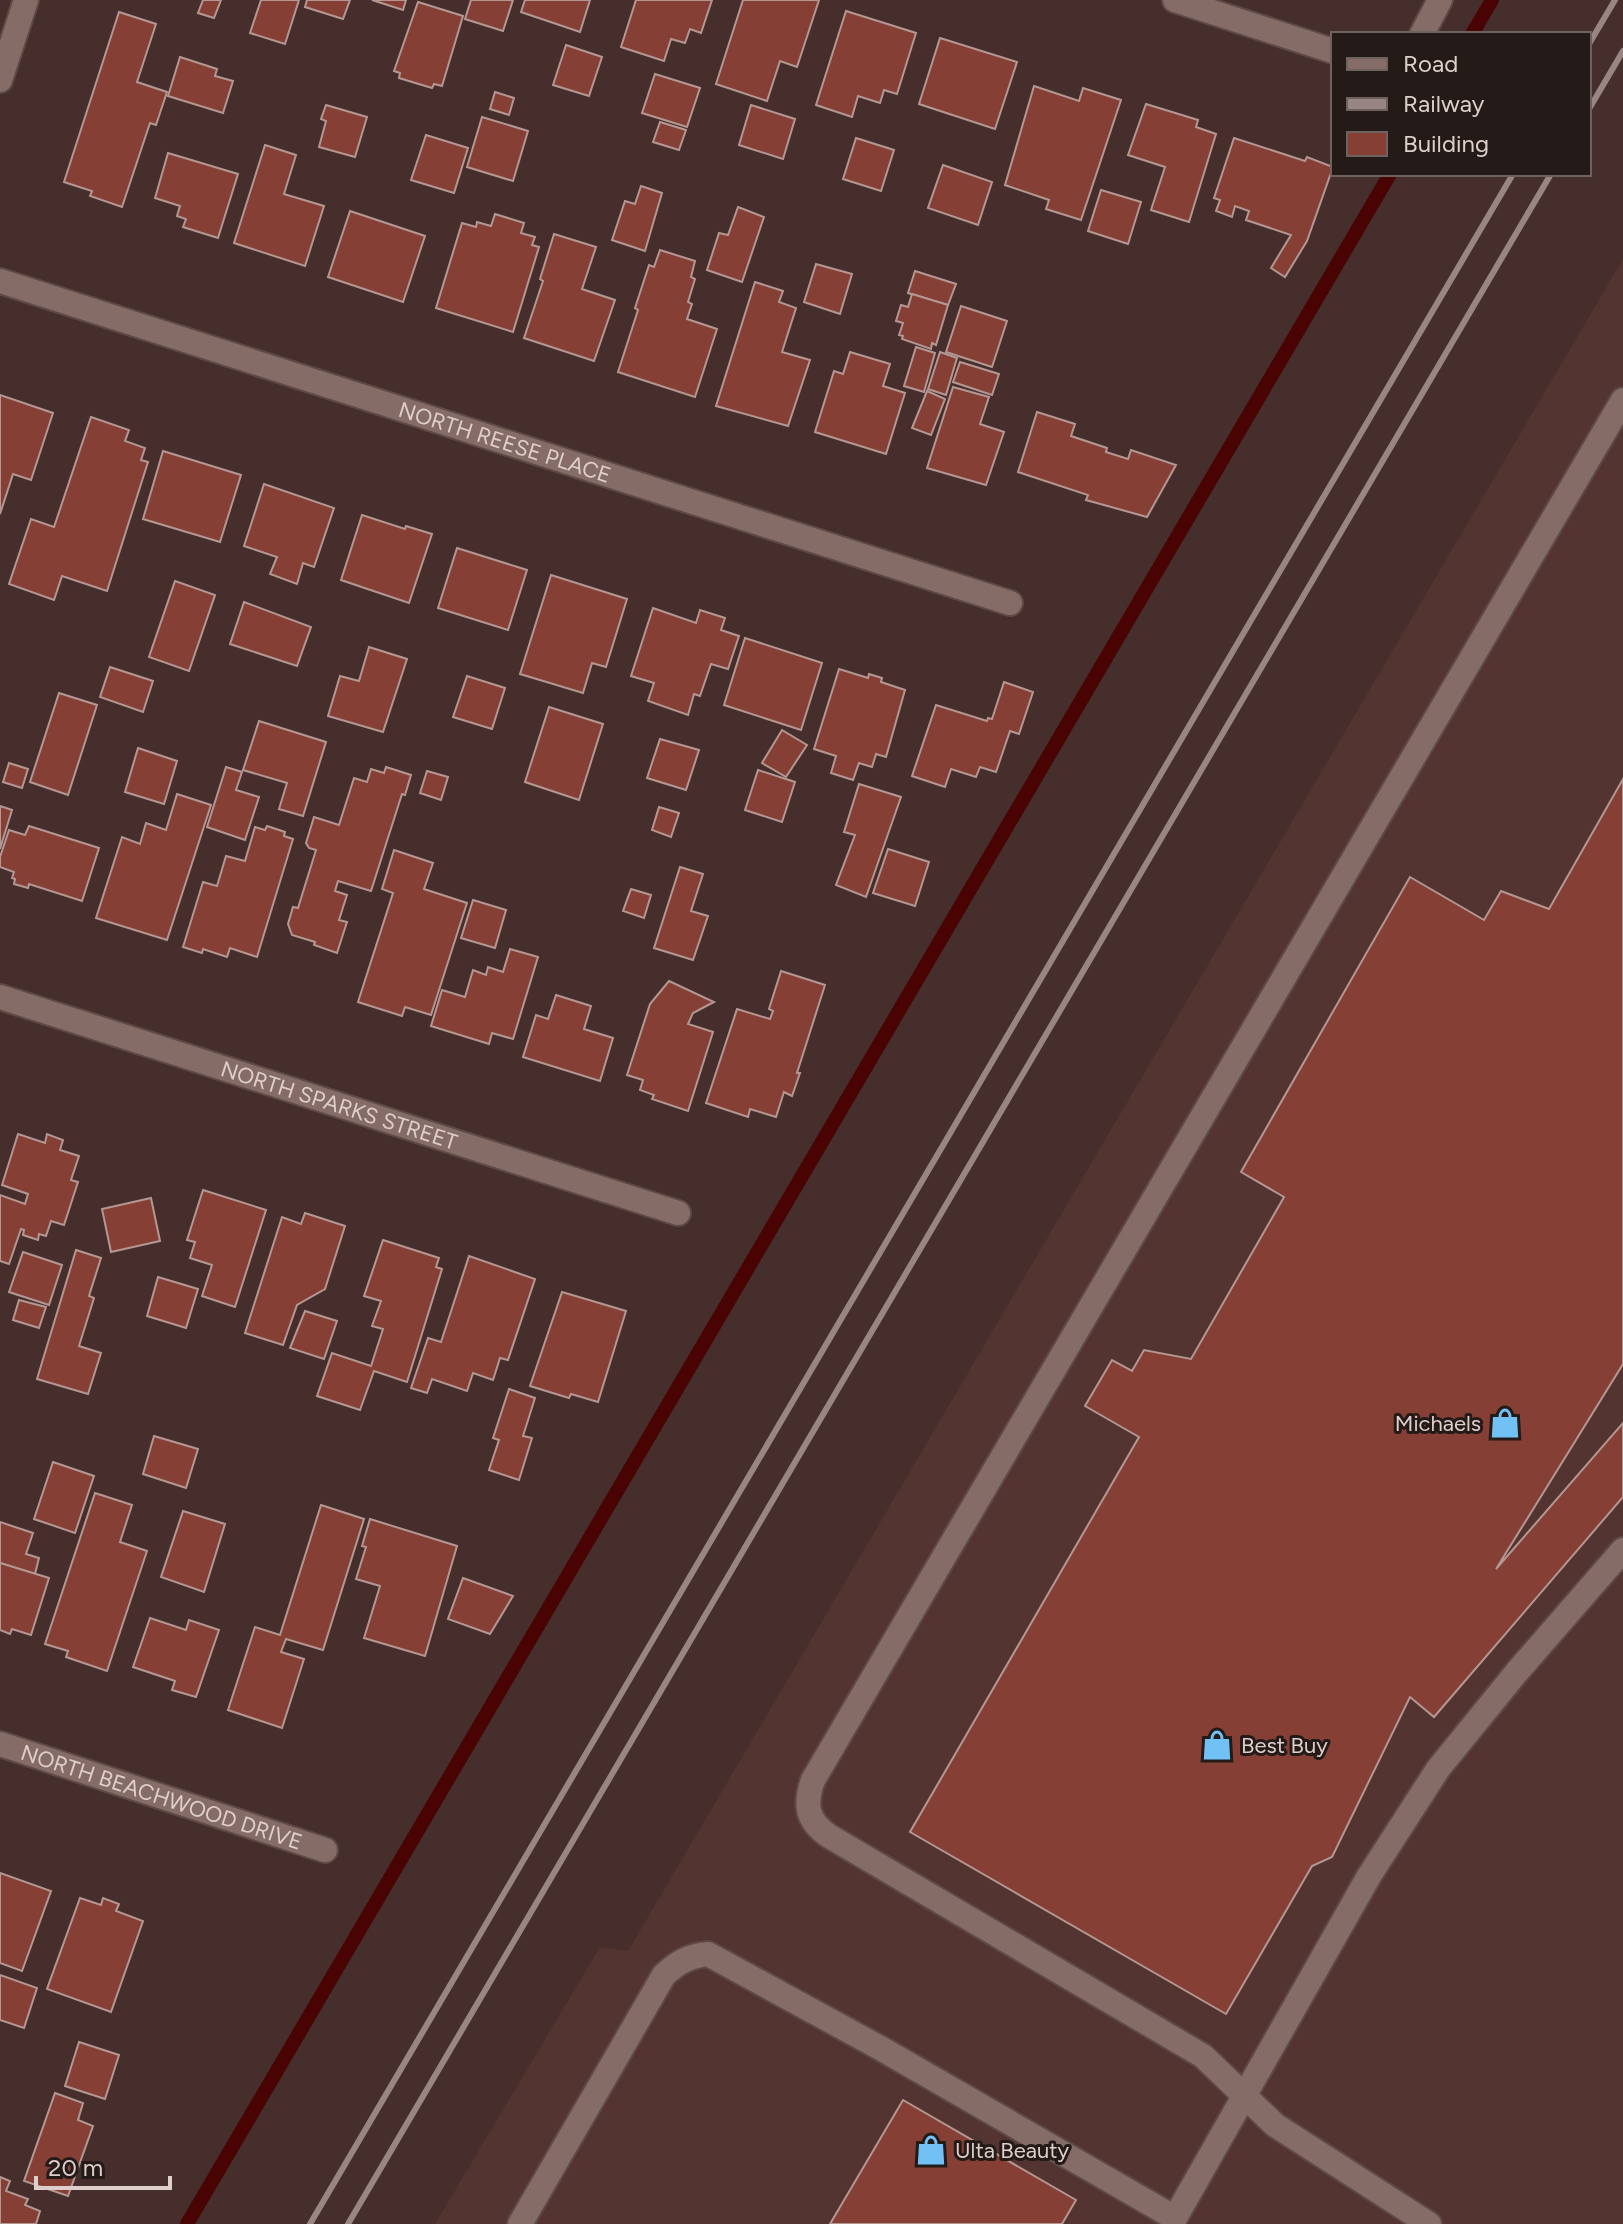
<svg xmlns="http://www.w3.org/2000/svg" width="1623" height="2224" viewBox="0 0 1623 2224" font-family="Figtree,sans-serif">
<rect width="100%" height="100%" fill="#452e2b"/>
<polygon fill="#533430" points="1623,259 1623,2224 435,2224 600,1947 628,1951"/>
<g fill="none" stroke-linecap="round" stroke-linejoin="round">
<g stroke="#480302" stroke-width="14">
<polyline points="1472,34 1492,0"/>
<polyline points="187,2224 1390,174"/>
</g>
</g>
<g fill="#853f35" stroke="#b49793" stroke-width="2">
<polygon points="203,0 221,0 214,18 198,13"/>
<polygon points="261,0 299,0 285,44 250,33"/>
<polygon points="307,0 350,0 343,19 305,7"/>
<polygon points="372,0 406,0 403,10"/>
<polygon points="471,0 513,0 503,31 465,19"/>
<polygon points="525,0 590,0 580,32 521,12"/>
<polygon points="636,0 712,0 701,33 690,29 685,43 671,39 664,61 621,47"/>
<polygon points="743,0 819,0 797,67 780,61 767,101 716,84"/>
<polygon points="418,2 463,16 442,86 434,84 432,88 399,78 400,73 394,71"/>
<polygon points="846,11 916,33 897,94 884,90 880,103 858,96 852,117 816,105"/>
<polygon points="119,12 156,24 137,82 167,92 156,125 150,123 122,207 90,196 92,191 64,182"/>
<polygon points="940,38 1017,62 995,129 919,104"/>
<polygon points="566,45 602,57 589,96 553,85"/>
<polygon points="180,57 217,69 215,76 233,81 223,113 168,96"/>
<polygon points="655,74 700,88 687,127 642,113"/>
<polygon points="1034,86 1079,101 1083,88 1121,100 1081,220 1046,209 1049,200 1005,185"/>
<polygon points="495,92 514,98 509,115 490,109"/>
<polygon points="1146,104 1198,120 1196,127 1216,134 1189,222 1151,210 1165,167 1128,155"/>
<polygon points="326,105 367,117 355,157 319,147 326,121 321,119"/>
<polygon points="751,105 795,119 783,159 739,145"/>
<polygon points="482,117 528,131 513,181 467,167"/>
<polygon points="660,122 686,130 679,150 653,142"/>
<polygon points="426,135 468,148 454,193 411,180"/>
<polygon points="856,138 894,150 881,191 843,179"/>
<polygon points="1234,138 1305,161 1307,157 1333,167 1307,241 1285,277 1271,268 1291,235 1246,220 1249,211 1235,206 1232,217 1216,211 1220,200 1214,198"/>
<polygon points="265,145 296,155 284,194 324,206 305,266 234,243"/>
<polygon points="168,153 238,174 218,238 183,227 186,219 177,216 180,206 155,198"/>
<polygon points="943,165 992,182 978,225 928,208"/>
<polygon points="641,186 662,193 645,251 612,240 625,201 635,204"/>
<polygon points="1101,190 1141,202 1128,244 1088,231"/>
<polygon points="738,207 764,217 742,282 707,270 719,233 728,235"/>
<polygon points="350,211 425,236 403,302 328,277"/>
<polygon points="495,214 524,223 521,233 535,237 532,245 539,247 513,332 436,308 462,223 476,227 477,222 491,226"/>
<polygon points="554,234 596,247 582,289 615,300 594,361 524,338 543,281 540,279"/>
<polygon points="660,250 695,261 691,277 695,279 688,302 692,304 687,319 717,329 695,397 618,372 638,310 635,308 649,265 654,267"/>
<polygon points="816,264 852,274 840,314 804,302"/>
<polygon points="915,271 956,284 948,305 908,293"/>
<polygon points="755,282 783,291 779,302 796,308 782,352 810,360 788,426 716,406"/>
<polygon points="912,294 948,305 936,345 932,343 931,349 902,339 903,336 899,335 903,323 896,321 901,305 908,307"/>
<polygon points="961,306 1007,321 992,367 946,352"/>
<polygon points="916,347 935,353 924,392 904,386"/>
<polygon points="850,352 890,364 883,386 905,393 886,454 815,432 834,371 843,374"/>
<polygon points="940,352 957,358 946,395 928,389"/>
<polygon points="960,362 999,374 992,395 953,382"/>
<polygon points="953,387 989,397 980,424 1004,432 986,485 927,468"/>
<polygon points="927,391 945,399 931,435 912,428"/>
<polygon points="0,395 53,413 31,480 13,474 0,514"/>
<polygon points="1037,412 1075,424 1071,436 1107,448 1106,452 1128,459 1131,450 1176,465 1147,517 1086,500 1088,495 1018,472"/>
<polygon points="91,417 129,430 125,441 145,448 141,460 148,462 107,591 62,576 54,600 9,584 31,519 54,527"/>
<polygon points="163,451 241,475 220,542 143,519"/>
<polygon points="264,484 334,508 314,567 303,563 297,584 270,574 277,557 244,546"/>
<polygon points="362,515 405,529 406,526 432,534 409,603 341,580"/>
<polygon points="457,548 527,570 508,630 438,608"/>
<polygon points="551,575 627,599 606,667 592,663 583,693 520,674"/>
<polygon points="175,581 215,595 189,671 149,657"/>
<polygon points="244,602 311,627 297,666 230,644"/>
<polygon points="653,608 696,623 700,610 725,618 721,630 739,636 728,669 711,664 700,696 694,694 688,715 648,701 654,683 631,676"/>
<polygon points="745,638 822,663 801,730 724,705"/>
<polygon points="369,647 407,659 383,732 328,716 340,676 359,681"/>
<polygon points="110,667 153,681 143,712 100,697"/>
<polygon points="839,669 868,678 869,674 882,678 881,682 905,690 886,757 876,754 872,767 859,763 853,780 831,773 836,756 814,749"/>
<polygon points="467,676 505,688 492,729 453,717"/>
<polygon points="1004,682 1033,692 1019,734 1010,731 996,772 980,767 976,777 951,769 945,787 912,776 936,705 987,721 988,718 992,719"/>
<polygon points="59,693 97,705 68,795 30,782"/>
<polygon points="549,707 603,724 579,800 525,782"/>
<polygon points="259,721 326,742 303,816 279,809 287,783 243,770"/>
<polygon points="782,730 807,745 786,777 762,763"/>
<polygon points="660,739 699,750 686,790 647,778"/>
<polygon points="138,748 177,761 164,804 125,792"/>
<polygon points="9,763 28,769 22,788 3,782"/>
<polygon points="226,767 242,772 236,790 259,797 245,840 207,827"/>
<polygon points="386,767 411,775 405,795 402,794 371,891 338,881 335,891 347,895 339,920 347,922 337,953 314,945 315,942 292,935 288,924 293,907 298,908 316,850 309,848 306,843 314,817 339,825 354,778 367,782 371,769 384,773"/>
<polygon points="758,770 795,782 782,822 745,810"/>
<polygon points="427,771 448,777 441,800 420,793"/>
<polygon points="1623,779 1623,1364 1496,1569 1623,1423 1623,1497 1434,1717 1410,1697 1332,1857 1312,1866 1226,2014 910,1832 1139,1437 1085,1406 1112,1360 1132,1371 1144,1350 1191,1359 1284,1197 1241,1172 1410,877 1484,920 1501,891 1549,909"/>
<polygon points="859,784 901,797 866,897 836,885 855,835 844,832"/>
<polygon points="177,794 211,805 167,940 96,918 122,837 140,844 146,823 166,830"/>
<polygon points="0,806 12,810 0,849"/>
<polygon points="659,807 679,813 671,837 652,830"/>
<polygon points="29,826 99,848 82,901 29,884 28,888 14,884 15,879 12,878 14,872 0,867 0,857 9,830 25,835"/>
<polygon points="267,826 285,832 284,836 293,839 257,957 230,948 227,957 203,949 202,953 183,947 203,882 217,886 226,856 245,861 255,827 265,830"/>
<polygon points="888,849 929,862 915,906 873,893"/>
<polygon points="394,850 433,863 424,889 467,903 431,1015 405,1007 402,1016 358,1002 393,893 382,889"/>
<polygon points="680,867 703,874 691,911 708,916 693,960 654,948"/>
<polygon points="631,889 651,895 644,918 623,911"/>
<polygon points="473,900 506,910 495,948 461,938"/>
<polygon points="510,949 538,957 513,1039 492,1033 489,1044 431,1026 442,990 465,997 473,970 486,975 488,967 503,972"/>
<polygon points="781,971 825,985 797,1073 800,1073 792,1096 784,1092 776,1117 750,1109 748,1117 706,1103 737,1009 770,1019 773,1011 769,1009"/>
<polygon points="669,981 714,1002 693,1013 688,1024 713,1032 688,1111 652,1099 654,1095 640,1090 643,1080 627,1075 650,1004"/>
<polygon points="556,995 591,1006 584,1029 613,1038 600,1081 523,1057 536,1015 548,1019"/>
<polygon points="18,1134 45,1143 47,1134 63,1140 60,1150 79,1156 71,1180 78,1182 64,1225 51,1221 46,1236 39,1234 38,1240 23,1235 24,1230 21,1229 9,1264 0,1261 0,1195 25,1204 28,1194 2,1185"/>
<polygon points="203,1190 266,1210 235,1307 202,1296 212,1265 190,1258 195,1242 187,1240"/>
<polygon points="151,1198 160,1241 111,1252 102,1209"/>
<polygon points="305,1213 345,1226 325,1289 297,1305 283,1345 245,1333 282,1217 301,1224"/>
<polygon points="383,1240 439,1258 436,1267 442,1269 407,1382 374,1371 360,1410 317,1396 332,1353 371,1366 383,1329 372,1326 381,1301 364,1296"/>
<polygon points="76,1250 101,1258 89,1296 94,1298 79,1346 101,1353 88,1394 37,1379"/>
<polygon points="23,1252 62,1265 49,1305 9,1292"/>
<polygon points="469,1256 535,1279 508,1360 500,1358 493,1380 473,1373 467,1391 432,1379 427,1393 411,1388 428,1338 441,1342"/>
<polygon points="158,1277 198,1289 186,1328 147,1316"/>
<polygon points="562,1292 626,1311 598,1402 571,1394 569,1398 530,1386"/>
<polygon points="19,1300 46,1307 39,1328 13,1320"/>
<polygon points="305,1311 337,1321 324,1359 290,1348"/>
<polygon points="509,1389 535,1398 523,1436 532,1438 519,1480 489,1470 499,1440 493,1438"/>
<polygon points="154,1436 198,1449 186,1488 143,1474"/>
<polygon points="53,1462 94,1476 75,1533 34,1519"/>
<polygon points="95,1493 132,1505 120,1542 147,1551 107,1671 66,1657 68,1651 45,1644"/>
<polygon points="321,1505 364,1519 323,1650 286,1639 281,1652 304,1659 282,1728 228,1710 255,1627 280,1635"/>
<polygon points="183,1511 225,1524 204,1592 161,1577"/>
<polygon points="370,1519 457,1546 425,1656 364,1638 380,1586 356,1579 366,1547 362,1546"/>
<polygon points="0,1522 33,1533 26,1554 39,1558 35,1574 0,1563"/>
<polygon points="0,1563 49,1578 31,1635 12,1629 10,1634 0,1630"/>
<polygon points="463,1578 513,1596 490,1634 448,1619"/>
<polygon points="150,1618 186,1630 189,1620 219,1630 196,1697 172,1690 175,1681 133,1667"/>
<polygon points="0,1873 51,1891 22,1971 0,1963"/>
<polygon points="80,1898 101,1905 103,1898 119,1904 116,1911 143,1921 111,2012 47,1989"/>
<polygon points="0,1975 37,1988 24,2028 0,2020"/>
<polygon points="79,2042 119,2055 105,2099 65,2086"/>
<polygon points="55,2093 83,2103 78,2120 93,2126 68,2196 24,2181"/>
<polygon points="903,2100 1076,2200 1062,2224 830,2224"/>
<polygon points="0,2177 10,2181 6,2191 28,2199 25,2205 40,2211 36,2224 0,2224"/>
</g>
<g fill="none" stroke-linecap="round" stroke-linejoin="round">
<g stroke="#5d4a47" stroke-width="28">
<g id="minor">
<polyline points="1175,0 1333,51"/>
<polyline points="1422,34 1440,0"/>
<polyline points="0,80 26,0"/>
<path id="s1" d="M 0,281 L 1010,603"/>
<path id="s2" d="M 0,997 L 678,1213"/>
<path id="s3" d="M 0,1744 L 325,1850"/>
<path d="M 520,2224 L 664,1975 C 678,1962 689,1956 708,1954 L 882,2049 L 1175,2218 L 1369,1876 L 1438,1769 L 1516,1673 L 1623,1550"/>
<path d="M 1429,2224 L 1275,2125 L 1203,2056 L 829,1836 C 807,1821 804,1805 813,1780 L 1623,400"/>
</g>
</g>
<use href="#minor" stroke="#866c67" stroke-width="24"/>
<g stroke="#998684" stroke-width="6">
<polyline points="1589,44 1615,0"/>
<polyline points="1589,109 1623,51"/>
<polyline points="310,2224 1513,174"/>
<polyline points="348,2224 1551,174"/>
</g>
</g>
<defs>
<g id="shop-bare" transform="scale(2.4)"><path d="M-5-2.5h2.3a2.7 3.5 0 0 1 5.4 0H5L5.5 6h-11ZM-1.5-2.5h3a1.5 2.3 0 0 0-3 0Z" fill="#72c1f5" stroke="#241a18" stroke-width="2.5" paint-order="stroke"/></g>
</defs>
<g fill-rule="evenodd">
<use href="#shop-bare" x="1505" y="1423"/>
<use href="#shop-bare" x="1217" y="1745"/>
<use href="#shop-bare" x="931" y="2150"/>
</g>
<g text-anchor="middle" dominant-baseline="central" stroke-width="6" stroke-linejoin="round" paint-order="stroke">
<g font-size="22" fill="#dececc" stroke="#241a18">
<text stroke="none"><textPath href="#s1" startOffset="530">NORTH REESE PLACE</textPath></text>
<text stroke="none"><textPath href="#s2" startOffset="356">NORTH SPARKS STREET</textPath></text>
<text stroke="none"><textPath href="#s3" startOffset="170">NORTH BEACHWOOD DRIVE</textPath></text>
</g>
<g font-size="22" fill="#dececc" stroke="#241a18" text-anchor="start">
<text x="1481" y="1423" text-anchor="end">Michaels</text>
<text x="1241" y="1745">Best Buy</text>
<text x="955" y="2150">Ulta Beauty</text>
</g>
</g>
<rect x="1331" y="32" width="260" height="144" fill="#241a18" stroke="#6e6260" stroke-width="2"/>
<rect x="1347" y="58" width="40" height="12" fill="#866c67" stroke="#6e6260" stroke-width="2"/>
<text x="1403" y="72" font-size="24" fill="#dececc">Road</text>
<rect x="1347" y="98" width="40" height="12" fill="#998684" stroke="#6e6260" stroke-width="2"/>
<text x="1403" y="112" font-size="24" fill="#dececc">Railway</text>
<rect x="1347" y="132" width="40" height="24" fill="#853f35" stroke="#6e6260" stroke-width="2"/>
<text x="1403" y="152" font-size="24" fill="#dececc">Building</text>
<path d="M36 2176v12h134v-12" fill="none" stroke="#dececc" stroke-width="4"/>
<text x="48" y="2176" font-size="24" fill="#dececc" stroke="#241a18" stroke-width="6" paint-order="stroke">20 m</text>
</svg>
